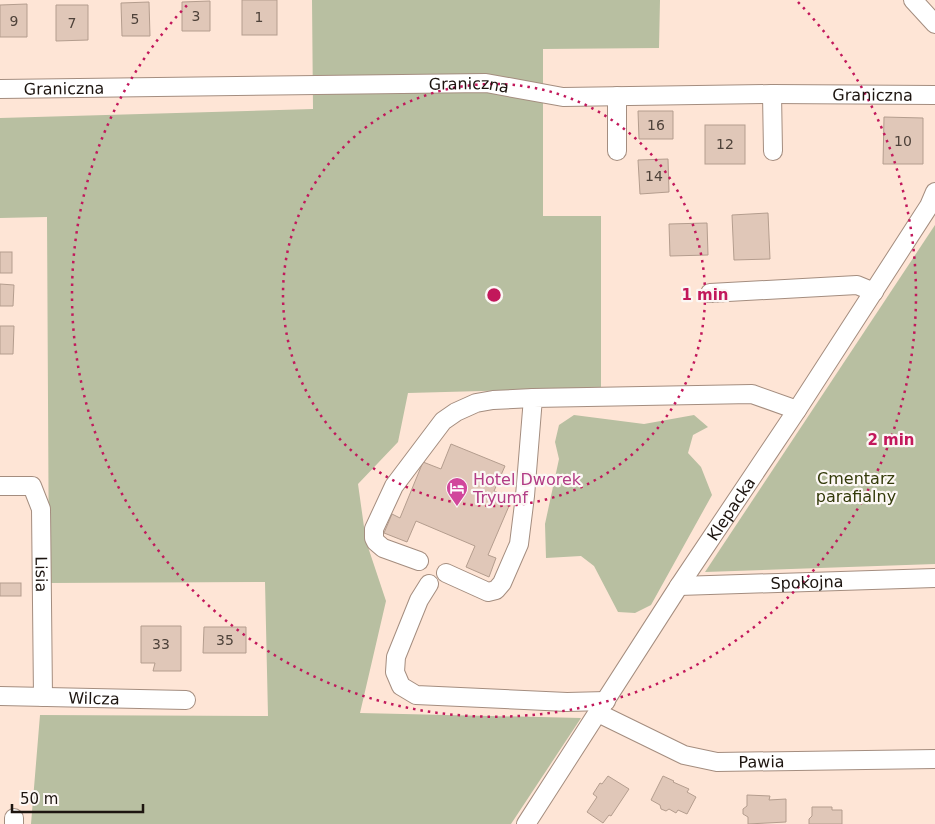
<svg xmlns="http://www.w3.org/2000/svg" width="935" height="824" viewBox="0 0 935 824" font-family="'DejaVu Sans',sans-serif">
<rect width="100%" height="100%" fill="#fee5d6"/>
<g fill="#b8bfa1">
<polygon points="312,0 660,0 659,48 543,49 543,216 601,216 601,388 408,393 398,442 358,484 366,541 386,601 360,713 581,718 511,824 31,824 40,715 268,716 265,582 49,583 47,217 0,218 0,118 313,109"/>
<polygon points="935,225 935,564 705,572"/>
<polygon points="574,415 644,424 694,415 708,427 693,435 688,453 701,467 712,495 651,605 635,613 618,612 594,566 581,556 546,558 545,524 559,459 555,442 559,425"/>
</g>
<g fill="#e0c7b8" stroke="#b49d8e">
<rect x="242" y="0" width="35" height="35"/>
<polygon points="210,1 210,31 182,31 182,2"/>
<polygon points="149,2 150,36 122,36 121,3"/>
<polygon points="27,4 27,37 0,37 0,5"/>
<polygon points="56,5 88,5 88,40 56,41"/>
<polygon points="638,111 673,111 673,139 639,139"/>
<polygon points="884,117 923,118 923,164 883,164"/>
<rect x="705" y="125" width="40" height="39"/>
<polygon points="668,159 669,192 640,194 638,160"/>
<polygon points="768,213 770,259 734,260 732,215"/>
<polygon points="707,223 708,255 670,256 669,224"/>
<rect x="0" y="252" width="12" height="21"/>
<polygon points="0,284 14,285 13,306 0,306"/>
<polygon points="0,326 14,326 13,354 0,354"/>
<polygon points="451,444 505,466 494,491 512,499 488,555 496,558 489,577 466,567 475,546 416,521 407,542 384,533 392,514 400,518 423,462 441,469"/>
<rect x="0" y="583" width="21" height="13"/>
<polygon points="141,626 181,626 181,671 153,671 155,663 141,663"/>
<polygon points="204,627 246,627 246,653 203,653"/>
<polygon points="608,776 629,789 611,816 609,815 603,823 587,812 597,797 593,794 600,783 602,784"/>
<polygon points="663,776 674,781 673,782 689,789 687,792 696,797 687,814 678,810 676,813 669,809 666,811 661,809 660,805 651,800"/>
<polygon points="747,795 770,796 769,800 786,799 786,822 748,824 748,817 743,814 743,809 747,806"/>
<polygon points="812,807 832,807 832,810 842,810 842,824 809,824 809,819 812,816"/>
</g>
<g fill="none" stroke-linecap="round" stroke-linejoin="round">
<g stroke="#a48d7f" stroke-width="20">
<g id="minor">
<polyline points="913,0 935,24"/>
<path id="s1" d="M 0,89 L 486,83 L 563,97 L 772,94 L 935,95"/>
<polyline points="772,94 773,151"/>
<polyline points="617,96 617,151"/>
<polyline points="710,293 857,285 874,292"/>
<path id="s2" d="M 0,486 L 32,486 L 41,509 L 43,697"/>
<polyline points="419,561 383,548 376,542 374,538 374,529 394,486 443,421 456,412 476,403 493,400 533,398"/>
<polyline points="446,573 488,592 496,590 502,583 519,544 525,496 533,398 752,394 797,410"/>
<polyline points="429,584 419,600 396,657 395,672 401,686 416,695 567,702 606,701"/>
<path id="s3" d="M 679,586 L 935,578"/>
<path id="s4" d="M 0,696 L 186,700"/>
<path id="s5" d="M 598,713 L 684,755 L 717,762 L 935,759"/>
<polyline points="14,824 14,818"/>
<path id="s6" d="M 526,824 L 679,586 L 797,410 L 929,206 L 935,192"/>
</g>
</g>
<use href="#minor" stroke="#fff" stroke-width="18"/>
</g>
<g fill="none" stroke="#c2185b" stroke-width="2.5" stroke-dasharray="2.5 5">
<circle cx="494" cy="295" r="211"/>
<path d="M798 2A422 422 0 1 1 190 2"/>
</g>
<defs>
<g id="hotel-pin" transform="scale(1.125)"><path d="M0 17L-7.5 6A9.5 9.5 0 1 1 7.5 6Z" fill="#d1479c" stroke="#fcf7f4"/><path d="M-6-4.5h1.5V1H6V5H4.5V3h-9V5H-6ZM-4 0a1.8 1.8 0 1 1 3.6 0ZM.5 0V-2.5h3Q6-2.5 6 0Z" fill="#fff"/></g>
</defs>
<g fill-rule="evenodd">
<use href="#hotel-pin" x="457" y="488"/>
</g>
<g text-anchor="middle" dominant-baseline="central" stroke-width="4.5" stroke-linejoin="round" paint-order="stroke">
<g font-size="14" fill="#4e423a">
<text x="196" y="16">3</text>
<text x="259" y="17">1</text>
<text x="135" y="19">5</text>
<text x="14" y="21">9</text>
<text x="72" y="23">7</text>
<text x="656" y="125">16</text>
<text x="903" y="141">10</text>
<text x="725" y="144">12</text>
<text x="654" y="176">14</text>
<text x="225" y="640">35</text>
<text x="161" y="644">33</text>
</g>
<g font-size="16" fill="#1d1510" stroke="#fcf7f4">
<text stroke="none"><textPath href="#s1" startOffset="469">Graniczna</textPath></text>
<text stroke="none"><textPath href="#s1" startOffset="64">Graniczna</textPath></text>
<text stroke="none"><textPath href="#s1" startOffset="874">Graniczna</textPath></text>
<text stroke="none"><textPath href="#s6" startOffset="376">Klepacka</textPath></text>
<text stroke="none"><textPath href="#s2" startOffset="122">Lisia</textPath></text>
<text stroke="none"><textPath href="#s3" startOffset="128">Spokojna</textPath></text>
<text stroke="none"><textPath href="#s4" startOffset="94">Wilcza</textPath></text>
<text stroke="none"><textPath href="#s5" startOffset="174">Pawia</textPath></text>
</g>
<g font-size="16" fill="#333a0a" stroke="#fcf7f4">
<text x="856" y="478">Cmentarz<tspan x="856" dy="18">parafialny</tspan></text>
</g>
<g font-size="16" fill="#b23c85" stroke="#fcf7f4" text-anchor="start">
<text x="473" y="479">Hotel Dworek<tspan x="473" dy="18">Tryumf</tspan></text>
</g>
</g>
<circle cx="494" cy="295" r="8" fill="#c2185b" stroke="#fcf7f4" stroke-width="2.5"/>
<g font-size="15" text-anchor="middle" font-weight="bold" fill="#c2185b" stroke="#fcf7f4" stroke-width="4.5" stroke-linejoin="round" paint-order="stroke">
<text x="705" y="300">1 min</text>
<text x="891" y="445">2 min</text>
</g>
<path d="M12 804v8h131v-8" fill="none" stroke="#1d1510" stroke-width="2.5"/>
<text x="20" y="804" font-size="15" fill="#1d1510" stroke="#fcf7f4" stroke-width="4" paint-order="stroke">50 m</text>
</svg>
